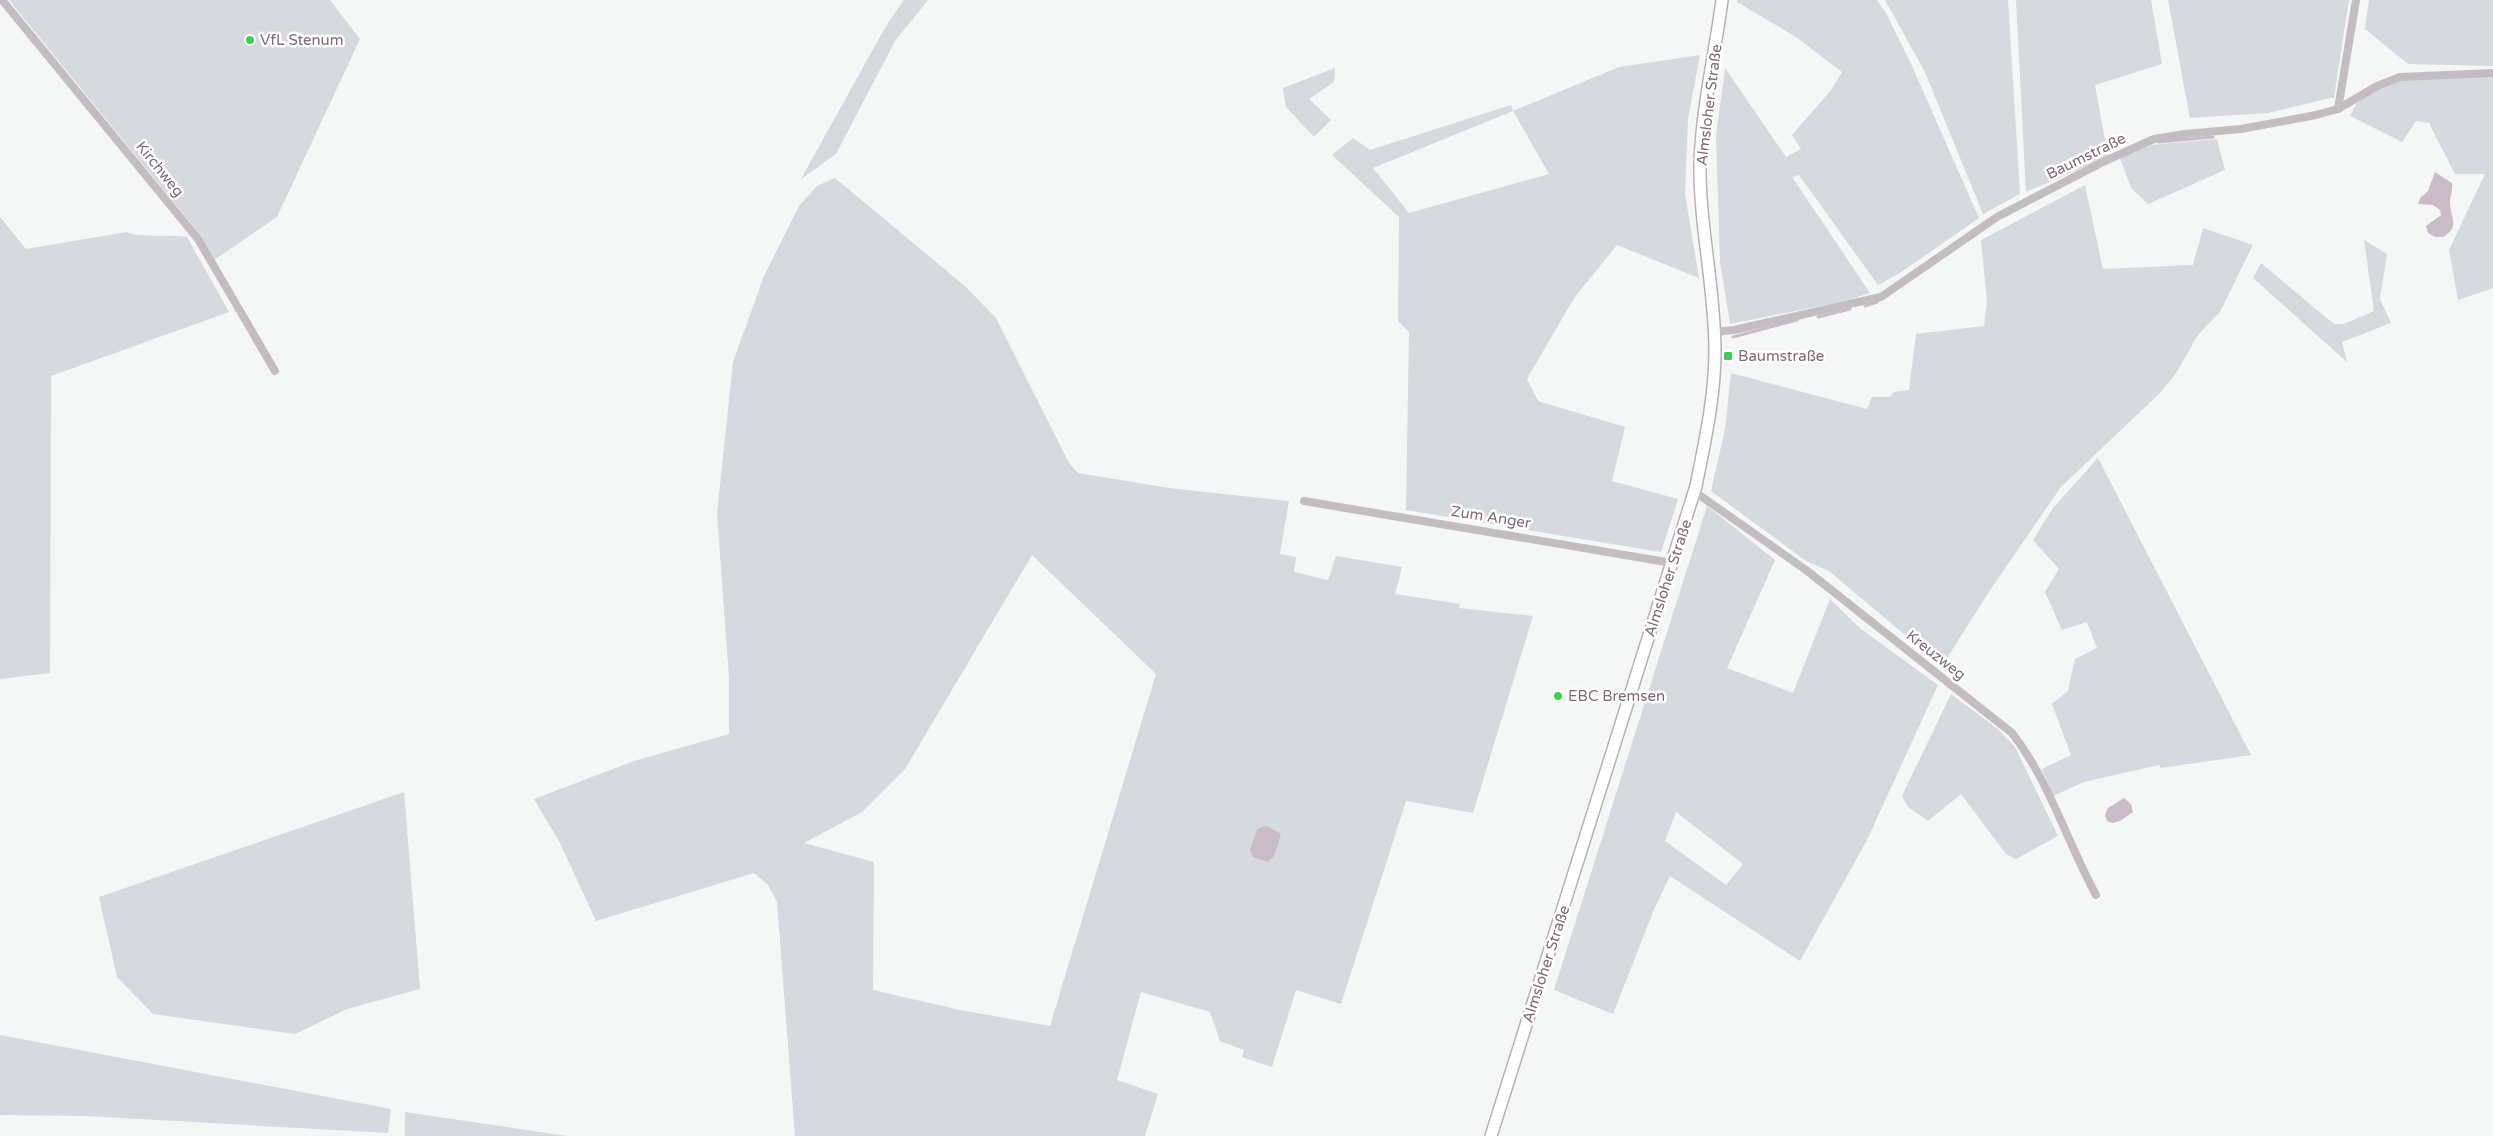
<svg xmlns="http://www.w3.org/2000/svg" width="2493" height="1136" viewBox="0 0 2493 1136" font-family="'Varela Round',sans-serif">
<rect width="100%" height="100%" fill="#f4f7f6"/>
<g fill="#d6d9dd" fill-rule="evenodd">
<polygon points="9,0 330,0 360,39 277,217 214,260 197,231"/>
<polygon points="904,0 928,0 895,41 836,154 801,179 886,26"/>
<polygon points="1737,0 1877,0 1886,13 1912,66 1979,218 1900,273 1878,285 1799,175 1792,177 1870,293 1845,301 1730,324 1720,261 1716,136 1725,68 1786,157 1801,149 1792,135 1832,89 1842,72 1796,37 1737,2"/>
<polygon points="1885,0 2008,0 2020,194 1983,214 1924,70"/>
<polygon points="2016,0 2151,0 2162,64 2095,85 2108,157 2026,192"/>
<polygon points="2168,0 2349,0 2334,97 2268,113 2190,118"/>
<polygon points="2369,0 2493,0 2493,66 2408,64 2365,29"/>
<path d="M 1700,55 L 1688,119 L 1685,194 L 1699,278 L 1617,245 L 1574,298 L 1527,379 L 1538,401 L 1625,427 L 1612,481 L 1678,499 L 1661,552 L 1406,510 L 1409,332 L 1398,321 L 1399,217 L 1332,155 L 1353,138 L 1370,150 L 1511,105 L 1513,111 L 1619,67 ZM 1513,111 L 1549,174 L 1409,213 L 1373,168 Z"/>
<polygon points="1335,68 1334,82 1309,99 1331,120 1314,137 1286,107 1283,88"/>
<path d="M 2436,77 L 2493,77 L 2493,288 L 2458,300 L 2449,250 L 2485,174 L 2455,174 L 2429,123 L 2416,121 L 2402,142 L 2350,116 C 2353,111 2356,103 2360,99 C 2380,81 2411,79 2436,77 Z"/>
<polygon points="2217,139 2225,170 2148,204 2131,188 2120,158 2151,145"/>
<path d="M 835,178 L 966,287 L 996,318 L 1069,463 L 1078,473 L 1169,488 L 1289,501 L 1280,554 L 1296,557 L 1294,572 L 1328,580 L 1336,556 L 1402,567 L 1395,594 L 1460,604 L 1459,608 L 1533,616 L 1473,813 L 1406,801 L 1341,1004 L 1296,990 L 1272,1067 L 1242,1057 L 1244,1050 L 1220,1041 L 1210,1012 L 1141,992 L 1117,1080 L 1158,1094 L 1145,1136 L 795,1136 L 777,902 L 768,885 L 754,873 L 596,921 L 560,843 L 534,799 L 634,761 L 729,734 L 729,678 L 717,514 L 733,362 L 764,276 L 799,206 L 817,186 ZM 1032,555 L 1156,674 L 1050,1026 L 960,1010 L 873,990 L 874,862 L 804,843 L 862,812 L 905,769 Z"/>
<polygon points="2085,185 2103,269 2193,265 2203,228 2253,245 2220,312 2198,335 2176,373 2161,392 2061,487 1990,590 1942,666 1829,571 1806,561 1711,491 1725,429 1731,373 1867,409 1872,397 1890,397 1894,392 1909,390 1916,334 1984,326 1987,301 1981,240"/>
<path d="M 0,217 L 26,249 L 127,232 C 136,238 171,234 187,237 L 229,312 L 51,376 L 50,673 L 0,679 Z"/>
<polygon points="2364,240 2387,254 2380,299 2391,323 2342,342 2347,362 2253,278 2261,263 2334,324 2344,324 2374,311"/>
<polygon points="2098,458 2251,755 2161,768 2159,765 2084,782 2053,796 2042,769 2071,755 2052,704 2068,691 2075,659 2097,648 2087,622 2062,630 2045,592 2059,569 2033,540 2053,508"/>
<path d="M 1707,506 L 1775,560 L 1727,668 L 1793,693 L 1830,599 L 1861,629 L 1938,685 L 1867,840 L 1800,961 L 1670,876 L 1655,907 L 1613,1014 L 1554,990 ZM 1676,812 L 1743,864 L 1726,885 L 1665,841 Z"/>
<polygon points="1951,694 1999,730 2015,747 2058,836 2016,859 2006,854 1961,794 1928,821 1908,807 1902,796"/>
<polygon points="404,792 420,989 347,1009 295,1034 153,1014 117,977 99,897"/>
<polygon points="0,1035 391,1109 388,1133 86,1116 0,1115"/>
<polygon points="405,1112 567,1136 405,1136"/>
</g>
<g fill="#c9bcc7">
<path d="M 2435,172 L 2452,183 C 2453,193 2450,195 2450,202 C 2450,218 2461,226 2443,237 L 2435,237 L 2428,233 L 2426,226 L 2441,215 L 2440,210 L 2433,205 L 2418,204 L 2420,198 L 2428,191 Z"/>
<polygon points="2124,798 2131,804 2133,812 2120,821 2112,823 2107,821 2105,815 2108,808"/>
<polygon points="1267,826 1281,834 1274,856 1268,862 1253,857 1250,850 1257,829"/>
</g>
<g fill="none" stroke-linecap="round" stroke-linejoin="round">
<g stroke="#c9bcc7" stroke-width="3">
<polyline points="2159,142 2213,137"/>
<polyline points="1865,306 1877,302"/>
<polyline points="1818,317 1850,309"/>
<polyline points="1733,337 1797,320"/>
</g>
<g stroke="#b9b1b6" stroke-width="14">
<path id="secondary" d="M 1491,1136 L 1696,486 C 1705,441 1715,396 1715,351 C 1715,287 1699,225 1700,162 C 1702,107 1715,54 1722,0"/>
</g>
<g stroke="#c3bcc0" stroke-width="8">
<polyline points="2,0 198,239 275,371"/>
<polyline points="2338,109 2356,0"/>
<polyline points="1714,332 1734,330 1881,297 1997,217 2105,161 2154,139 2185,134 2241,129 2316,115 2338,109 2377,86 2400,77 2493,73"/>
<path d="M 1695,492 L 1806,570 L 2012,733 C 2049,780 2067,842 2096,895"/>
<polyline points="1304,501 1672,563"/>
</g>
<use href="#secondary" stroke="#fff" stroke-width="11"/>
</g>
<g fill="#3dce54" stroke="#fff" stroke-width="2">
<circle cx="250" cy="40" r="5"/>
<rect x="1723" y="351" width="10" height="10" rx="2.5"/>
<circle cx="1558" cy="696" r="5"/>
</g>
<g text-anchor="middle" dominant-baseline="central" stroke-width="5" stroke-linejoin="round" paint-order="stroke">
<g font-size="15" fill="#816979" stroke="#fff" text-anchor="start">
<text x="260" y="40">VfL Stenum</text>
<text x="1738" y="356">Baumstraße</text>
<text x="1568" y="696">EBC Bremsen</text>
</g>
<g font-size="15" fill="#816979" stroke="#fff">
<text transform="translate(1709 105) rotate(-83)">Almsloher Straße</text>
<text transform="translate(2086 156) rotate(-26)">Baumstraße</text>
<text transform="translate(160 169) rotate(51)">Kirchweg</text>
<text transform="translate(1491 517) rotate(9)">Zum Anger</text>
<text transform="translate(1668 578) rotate(-72)">Almsloher Straße</text>
<text transform="translate(1936 655) rotate(38)">Kreuzweg</text>
<text transform="translate(1546 964) rotate(-72)">Almsloher Straße</text>
</g>
</g>
</svg>
